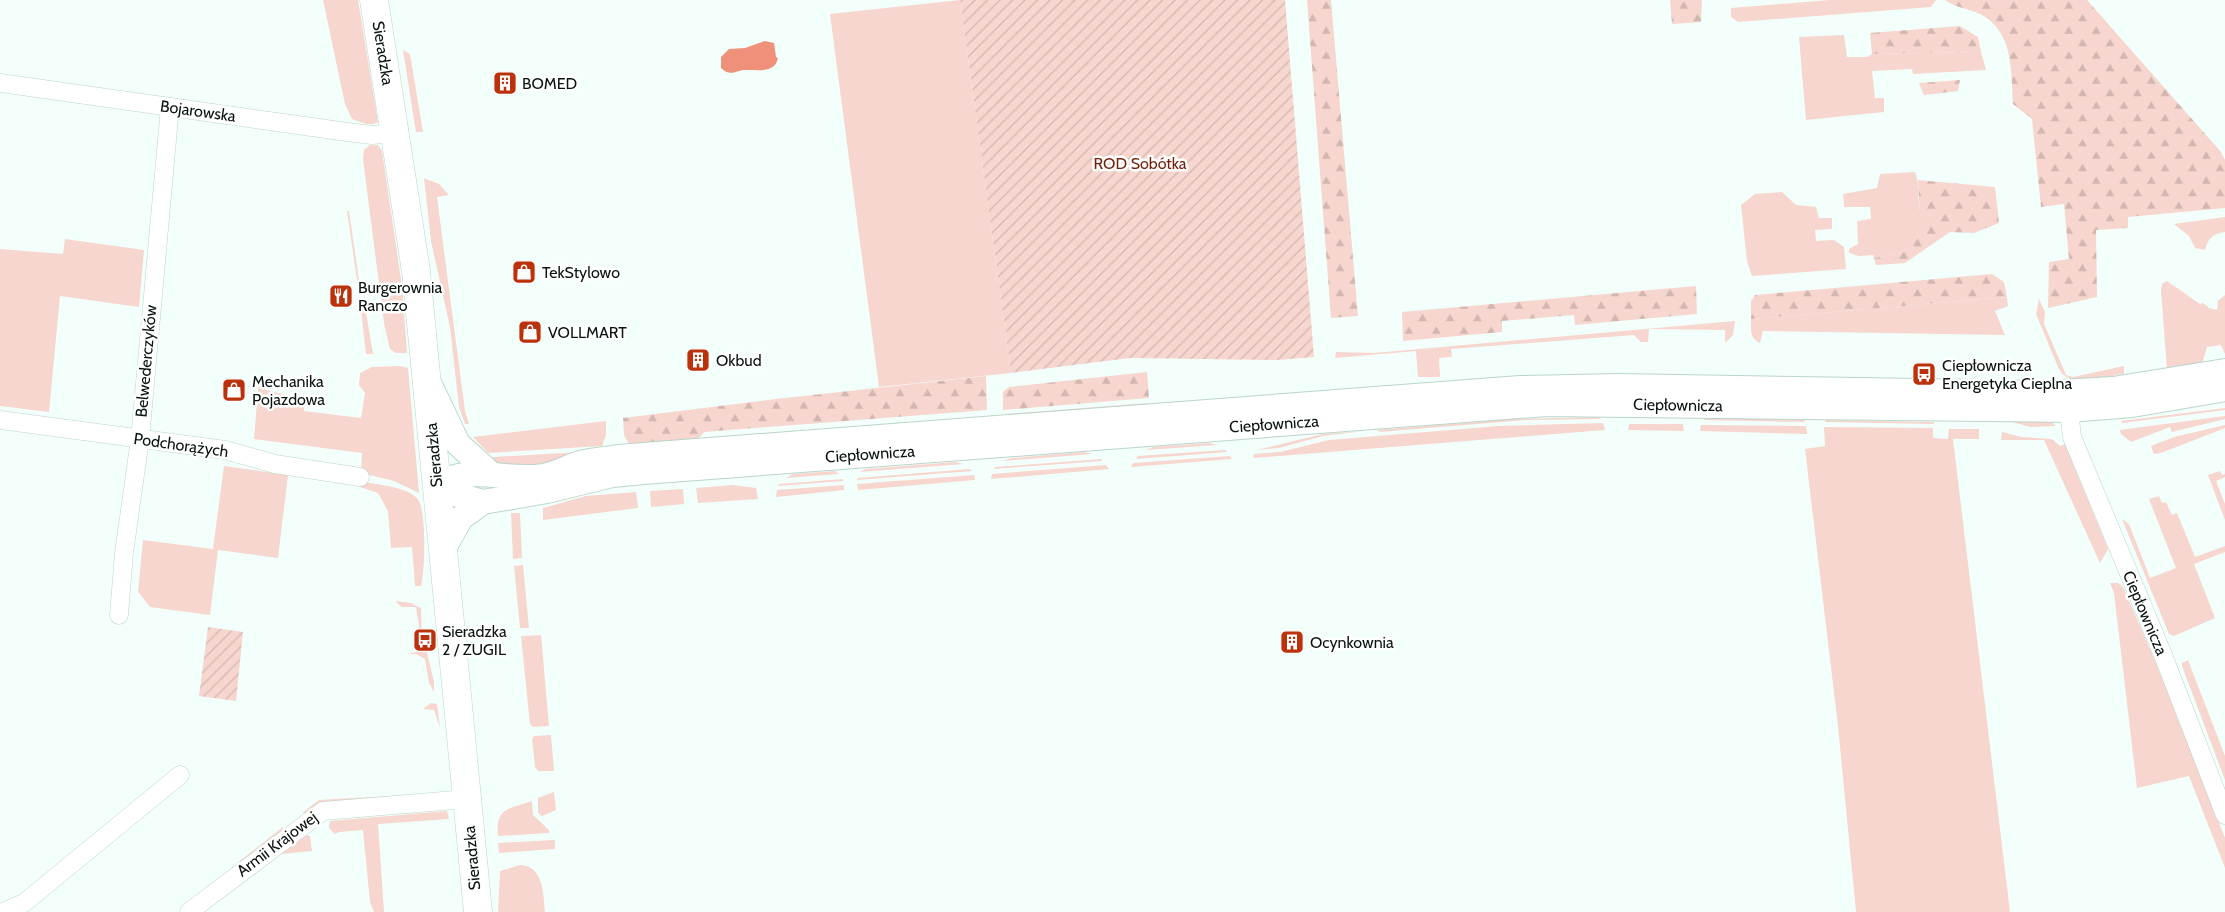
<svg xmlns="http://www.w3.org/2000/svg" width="2225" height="912" viewBox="0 0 2225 912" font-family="Cabin,sans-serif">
<defs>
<pattern id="forest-firs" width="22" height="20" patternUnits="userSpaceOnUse" patternTransform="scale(1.25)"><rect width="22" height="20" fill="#f6d6ce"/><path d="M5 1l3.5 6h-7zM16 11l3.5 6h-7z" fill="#d2b7b0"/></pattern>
<pattern id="garden-furrows" width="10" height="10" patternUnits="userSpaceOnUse" patternTransform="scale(1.25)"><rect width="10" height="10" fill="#f6d6ce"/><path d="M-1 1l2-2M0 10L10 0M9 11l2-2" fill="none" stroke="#d2b7b0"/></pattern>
</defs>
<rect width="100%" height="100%" fill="#f3fffa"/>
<g fill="#f6d6ce">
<path d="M 323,0 L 358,0 L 378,122 C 369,127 361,122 352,119 L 345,104 Z"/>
<polygon points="960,0 1011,373 879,387 830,14"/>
<polygon points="1830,0 1936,0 1931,7 1738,22 1731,17 1731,8"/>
<polygon points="1844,35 1847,57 1867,57 1872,54 1981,52 1986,70 1913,74 1912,69 1872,71 1875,98 1884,98 1884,112 1806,120 1799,37"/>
<polygon points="403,50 410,54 423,132 416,132"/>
<polygon points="370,145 378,145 382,151 402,286 407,353 396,353 390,349 384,323 363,159 364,150"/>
<path d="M 1915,172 C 1923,194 1912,208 1929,228 L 1902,253 L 1874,258 L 1873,255 L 1859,256 L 1849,253 L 1849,249 L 1858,244 L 1857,221 L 1871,219 L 1870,207 L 1844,207 L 1843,194 L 1877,188 L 1880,174 Z"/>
<polygon points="424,178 439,184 449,195 437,197 465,411 469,424 465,424 459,407 450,327 431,241"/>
<polygon points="1782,192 1796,205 1816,207 1819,218 1832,218 1832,229 1815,230 1816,241 1834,240 1844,247 1846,269 1752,276 1747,261 1741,205 1755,194"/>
<polygon points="347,211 349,211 360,287 358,287"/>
<path d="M 2225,217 L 2225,232 C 2212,234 2208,238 2205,250 L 2195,248 L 2189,236 L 2174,224 Z"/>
<polygon points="65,239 144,250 139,307 60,296 49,412 0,406 0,249 63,254"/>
<polygon points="2167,281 2200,304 2203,303 2209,308 2217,310 2218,301 2225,295 2225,354 2221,345 2207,347 2202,364 2167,371 2161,290 2162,284"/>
<path d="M 2007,297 L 2008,306 L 1995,311 L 2005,335 L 1763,331 L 1760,343 C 1749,338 1751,329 1751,319 Z"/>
<polygon points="2039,299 2045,312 2044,324 2066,375 2073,377 2124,366 2124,374 2114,375 2113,378 2072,380 2062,374 2058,367 2036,314"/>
<polygon points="360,301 364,301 373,354 366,354"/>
<polygon points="1735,321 1733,335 1725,343 1725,330 1649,329 1648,342 1641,342 1634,335 1451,349 1452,357 1439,358 1440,377 1418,377 1416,351 1335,358 1336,352 1374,353"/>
<polygon points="400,366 408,368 419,493 394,481 361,473 362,453 254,439 259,378 266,379 266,390 305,399 304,411 361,418 365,393 359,385 360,373 372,367"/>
<polygon points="1148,403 1146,406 1007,417 1005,414"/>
<polygon points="2225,408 2225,410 2122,423 2121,421"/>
<polygon points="2225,416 2225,419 2172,432 2170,427 2131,442 2121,434 2120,430"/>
<polygon points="1599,417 1601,419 1526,420 1380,432 1377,430 1511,419"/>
<polygon points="1705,418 1804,420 1805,422 1704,420"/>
<polygon points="1826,420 1934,422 1934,424 1825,422"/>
<polygon points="2049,420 2056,426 2030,427 2009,421"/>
<polygon points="606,421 606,435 602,446 488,453 473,437"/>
<polygon points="1603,423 1605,430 1253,458 1254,454 1280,452 1329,440 1499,426"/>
<polygon points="1629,424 1683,424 1684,431 1628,430"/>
<polygon points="1701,425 1806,426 1807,434 1700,431"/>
<polygon points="2225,425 2225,428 2161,453 2154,454 2151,446 2174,437"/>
<polygon points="1824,427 1933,428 1933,438 1948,439 1949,429 1979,429 1979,439 1953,439 2010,912 1856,912 1838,726 1805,449 1825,446"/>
<polygon points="1365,431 1323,436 1279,448 1257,450 1323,434"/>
<polygon points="2002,432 2021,437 2052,439 2060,446 2065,444 2108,549 2100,563 2044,440 2001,440"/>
<polygon points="1209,443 1218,445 1146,450 1153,447"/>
<polygon points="1225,450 1227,452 1136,459 1138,456"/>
<polygon points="597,451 535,467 492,463 493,457"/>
<polygon points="1084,452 1092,454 1002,461 1012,458"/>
<polygon points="1230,456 1232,459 1131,467 1133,463"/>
<polygon points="1101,459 1102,461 994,469 995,467"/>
<polygon points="955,462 964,464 859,472 866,469"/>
<polygon points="1106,465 1109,469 991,479 992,474"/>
<polygon points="224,466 288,475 278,558 218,550 210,615 150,607 138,592 143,540 213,549"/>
<polygon points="970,469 972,471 857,480 858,478"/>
<polygon points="835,471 839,474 786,478 793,474"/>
<polygon points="2220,471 2222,475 2225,474 2225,477 2216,481 2225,504 2225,520 2208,475"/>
<polygon points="974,475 975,480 858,490 857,484"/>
<polygon points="843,479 843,481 778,486 779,484"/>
<path d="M 361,481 C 377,485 404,486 417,498 C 427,508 425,573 421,586 L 415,586 L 412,547 L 391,548 L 388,511 L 378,493 L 360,487 Z"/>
<polygon points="733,485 756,488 758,499 698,503 696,488"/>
<polygon points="844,485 844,490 776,497 777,490"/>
<polygon points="683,489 684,504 651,507 650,491"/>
<polygon points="636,492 638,508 543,520 543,508 586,496"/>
<polygon points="2159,496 2162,503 2166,502 2172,515 2177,513 2195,557 2225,546 2225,552 2194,564 2215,618 2174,636 2169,634 2122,519 2129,524 2150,578 2176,568 2149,499"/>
<polygon points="511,513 520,513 522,558 513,559"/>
<polygon points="523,565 529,628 520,628 514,566"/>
<polygon points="2110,583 2118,583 2123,587 2162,677 2225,838 2225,868 2189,776 2137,788 2114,593"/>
<polygon points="395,601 411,603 421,608 422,644 425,644 434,682 434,692 429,683 425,659 416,654 407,654 416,652 421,639 416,607 402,607"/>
<polygon points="541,635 549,726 533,727 530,724 521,636"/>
<polygon points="2188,660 2225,756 2225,780 2182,666 2182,663"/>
<polygon points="431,703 437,704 440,728 434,710 423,709"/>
<polygon points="551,735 554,771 538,771 535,767 532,739 534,736"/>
<polygon points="554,792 556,810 542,816 538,813 538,798"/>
<polygon points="443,793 308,813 302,813 319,800"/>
<path d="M 532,801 L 533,815 L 549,830 L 549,833 L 498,836 C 495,807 510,809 532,801 Z"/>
<polygon points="447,811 449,819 378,824 384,912 374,912 370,902 363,830 339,832 335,834 329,828 330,821"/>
<polygon points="283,827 283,833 238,867 236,864"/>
<polygon points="300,834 310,836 312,851 281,854 280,847"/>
<polygon points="555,840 555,849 499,853 498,843"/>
<path d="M 520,865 C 544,866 543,893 545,912 L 498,912 L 500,871 Z"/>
</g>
<g fill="url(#forest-firs)">
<polygon points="1307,0 1331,0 1358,316 1331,318"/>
<polygon points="1670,0 1702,0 1701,22 1672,24"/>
<path d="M 1945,0 L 2087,0 L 2221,152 L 2225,160 L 2225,208 L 2128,217 L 2128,228 L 2096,230 L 2097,297 L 2048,308 L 2049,262 L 2069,259 L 2064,204 L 2041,207 L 2032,119 L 2013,104 C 2011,72 2014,31 1980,14 C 1969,9 1954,7 1945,0 Z"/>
<polygon points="1960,26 1978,37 1981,52 1872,54 1870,33"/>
<polygon points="1960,80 1958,91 1924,95 1919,83"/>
<polygon points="1918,180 1995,187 1999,223 1974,233 1950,232 1905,263 1876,265 1874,258 1902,253 1928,228 1920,218"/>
<polygon points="1992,274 2004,282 2007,297 1751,319 1751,301 1755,295"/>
<polygon points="1696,286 1697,314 1575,325 1574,315 1502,321 1502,332 1403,341 1402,312"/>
<polygon points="1147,372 1149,398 1003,410 1003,392 1009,387"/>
<polygon points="986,376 987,410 704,432 698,439 629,444 624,435 623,418 776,399"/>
</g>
<g fill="url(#garden-furrows)">
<polygon points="960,0 1285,0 1314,357 1278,360 1130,358 1011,373"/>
<polygon points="208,627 243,632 236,701 199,696"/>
</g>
<path fill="#ef917a" d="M 765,41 L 774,43 L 776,57 L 778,58 C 775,73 759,70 747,70 C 736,69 731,78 721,68 L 721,57 L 729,49 L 745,48 Z"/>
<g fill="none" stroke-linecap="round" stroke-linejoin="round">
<g stroke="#b9d6c9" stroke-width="19">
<g id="street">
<polyline points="0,83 347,132 372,135 396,133"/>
<polyline points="2075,400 2069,410 2072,437 2163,655 2225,815"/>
<polyline points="0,420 225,450 275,464 360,477"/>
<polyline points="119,615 124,553 140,439 170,107"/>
<polyline points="3,912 24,903 180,775"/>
<polyline points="189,912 323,811 467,799"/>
</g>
</g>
<g stroke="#b9d6c9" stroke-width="26">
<g id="secondary">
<polyline points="430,385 458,444 490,473"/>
<path d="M 437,484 C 474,464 505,482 543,476 C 556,474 568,467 580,463 C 593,460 605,459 618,457 L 1520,388 L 1618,386 L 2044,393 L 2113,389 L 2225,371"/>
<polyline points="437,484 458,495 483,502"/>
<polyline points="443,550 461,518 483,502 547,491 612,475 643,472 1547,404 2069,410 2132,405 2225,389"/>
</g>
</g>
<g stroke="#b9d6c9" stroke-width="29">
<polyline id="primary" points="374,0 416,271 478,912"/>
</g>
<use href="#street" stroke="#fff" stroke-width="18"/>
<use href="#secondary" stroke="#fff" stroke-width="24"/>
<use href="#primary" stroke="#fff" stroke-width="28"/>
</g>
<defs>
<g id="building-square" transform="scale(1.25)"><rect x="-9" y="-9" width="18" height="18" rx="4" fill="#bb310c" stroke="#fff"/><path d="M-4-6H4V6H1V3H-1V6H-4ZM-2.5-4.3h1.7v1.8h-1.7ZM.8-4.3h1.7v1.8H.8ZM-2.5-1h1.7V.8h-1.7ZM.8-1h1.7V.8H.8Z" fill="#fff"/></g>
<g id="shop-square" transform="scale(1.25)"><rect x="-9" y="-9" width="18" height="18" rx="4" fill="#bb310c" stroke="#fff"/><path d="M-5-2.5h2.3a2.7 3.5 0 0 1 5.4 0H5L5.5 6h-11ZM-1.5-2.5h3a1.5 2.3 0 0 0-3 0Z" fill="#fff"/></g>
<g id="restaurant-square" transform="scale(1.25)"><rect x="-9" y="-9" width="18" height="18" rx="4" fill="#bb310c" stroke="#fff"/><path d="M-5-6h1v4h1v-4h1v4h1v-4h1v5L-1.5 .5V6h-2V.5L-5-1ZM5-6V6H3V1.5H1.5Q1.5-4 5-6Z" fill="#fff"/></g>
<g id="bus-square" transform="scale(1.25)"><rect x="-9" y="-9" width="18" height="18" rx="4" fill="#bb310c" stroke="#fff"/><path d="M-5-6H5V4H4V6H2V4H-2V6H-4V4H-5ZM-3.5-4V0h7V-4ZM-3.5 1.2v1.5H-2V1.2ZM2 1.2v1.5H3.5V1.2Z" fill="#fff"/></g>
</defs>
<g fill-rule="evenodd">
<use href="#building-square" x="505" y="83"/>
<use href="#shop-square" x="524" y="272"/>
<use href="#restaurant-square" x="341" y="296"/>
<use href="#shop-square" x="530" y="332"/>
<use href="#building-square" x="698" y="360"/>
<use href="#bus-square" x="1924" y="374"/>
<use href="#shop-square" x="234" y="390"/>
<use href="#bus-square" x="425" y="640"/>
<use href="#building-square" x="1292" y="642"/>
</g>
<g text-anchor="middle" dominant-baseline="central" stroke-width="5" stroke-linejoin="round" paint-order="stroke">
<g font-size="16" fill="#091410" stroke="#fff">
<text transform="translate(383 53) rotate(81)">Sieradzka</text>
<text transform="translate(198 111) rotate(8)">Bojarowska</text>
<text transform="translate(146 361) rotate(-85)">Belwederczyków</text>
<text transform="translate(1678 405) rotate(1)">Ciepłownicza</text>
<text transform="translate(1274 424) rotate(-4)">Ciepłownicza</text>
<text transform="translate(181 445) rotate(8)">Podchorążych</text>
<text transform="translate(870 454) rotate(-4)">Ciepłownicza</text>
<text transform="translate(434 455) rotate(-95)">Sieradzka</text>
<text transform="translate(2145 613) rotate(67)">Ciepłownicza</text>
<text transform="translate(277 844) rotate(-37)">Armii Krajowej</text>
<text transform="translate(472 858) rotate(-95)">Sieradzka</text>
</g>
<g font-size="16" fill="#091410" stroke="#fff" text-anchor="start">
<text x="522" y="83">BOMED</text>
<text x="542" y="272">TekStylowo</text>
<text x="358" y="287">Burgerownia<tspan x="358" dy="18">Ranczo</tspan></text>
<text x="548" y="332">VOLLMART</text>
<text x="716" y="360">Okbud</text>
<text x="1942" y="365">Ciepłownicza<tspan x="1942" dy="18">Energetyka Cieplna</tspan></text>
<text x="252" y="381">Mechanika<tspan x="252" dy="18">Pojazdowa</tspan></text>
<text x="442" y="631">Sieradzka<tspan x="442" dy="18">2 / ZUGIL</tspan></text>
<text x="1310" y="642">Ocynkownia</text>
</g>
<g font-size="16" fill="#721f0b" stroke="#fff">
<text x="1140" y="163">ROD Sobótka</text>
</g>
</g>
</svg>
